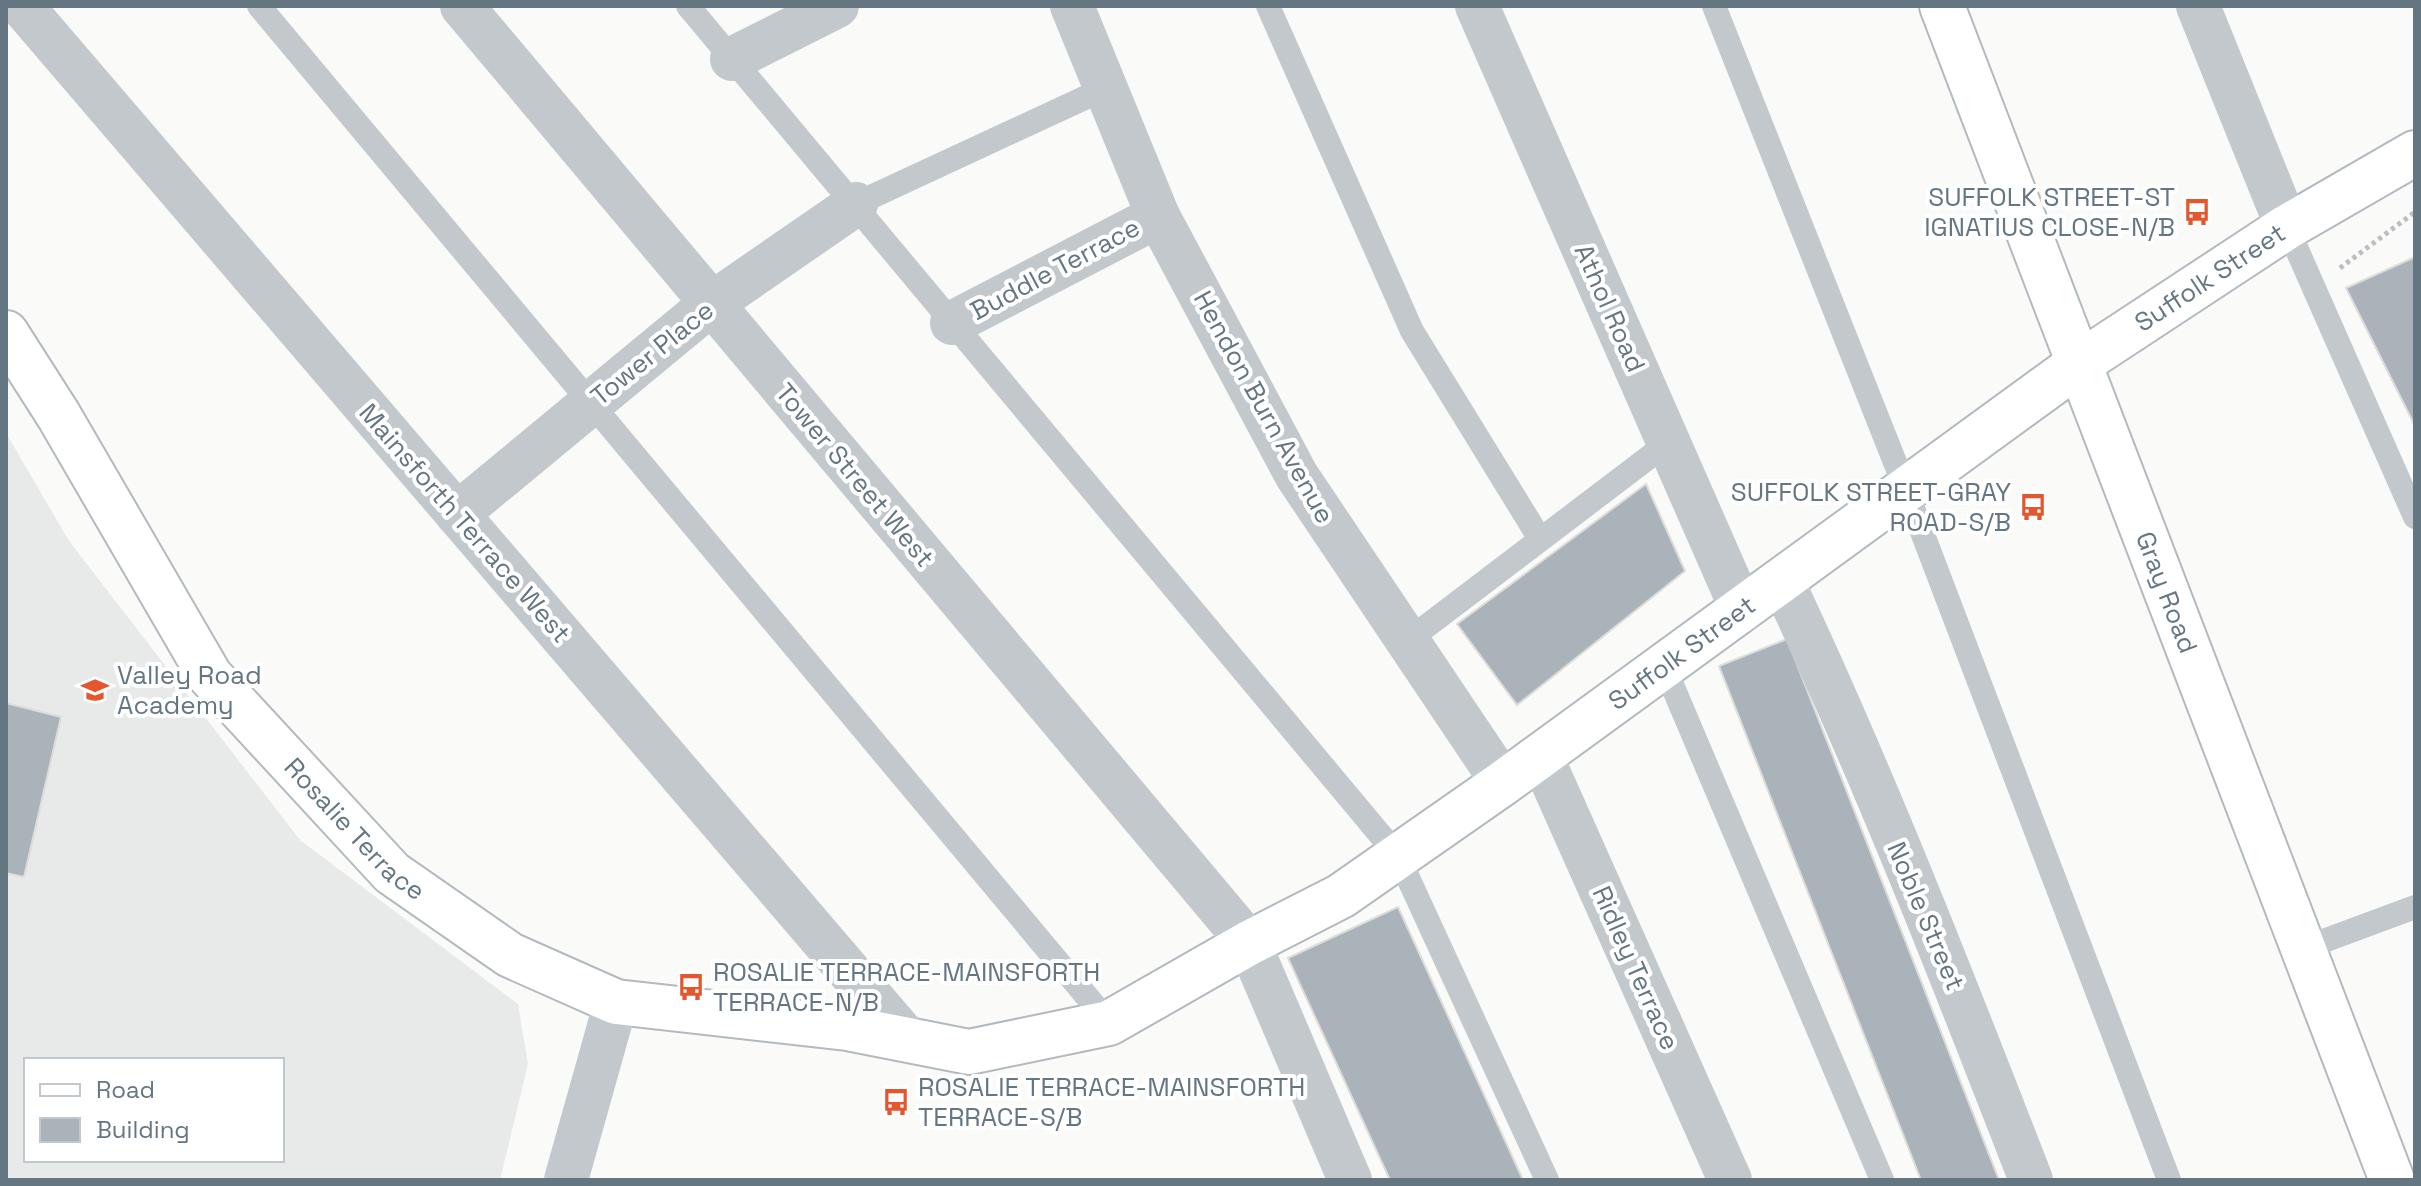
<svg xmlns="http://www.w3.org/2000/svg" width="2421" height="1186" viewBox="0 0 2421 1186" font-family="'Space Grotesk',sans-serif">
<rect width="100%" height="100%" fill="#fafaf8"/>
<path fill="#e8e9e9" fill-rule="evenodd" d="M 6,433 L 69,541 L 300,840 L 518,1004 L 528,1064 L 500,1180 L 6,1180 ZM 26,1060 L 282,1060 L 282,1160 L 26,1160 Z"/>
<g fill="#aab3b9" stroke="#dcdcda" stroke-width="2">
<polygon points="2415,257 2415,426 2346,288"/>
<polygon points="1646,484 1685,571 1517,705 1457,624"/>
<polygon points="1787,639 1999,1180 1921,1180 1719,666"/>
<polygon points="6,703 61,717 24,877 6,873"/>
<polygon points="1398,907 1523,1180 1390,1180 1288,958"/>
</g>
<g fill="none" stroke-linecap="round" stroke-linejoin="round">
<g stroke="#b3babf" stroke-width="48">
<g id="secondary">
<path id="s1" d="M 1942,6 L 2392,1180"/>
<path id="s2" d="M 6,333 L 59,416 L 210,676 L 392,873 L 510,955 L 616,1002 L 847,1028 L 969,1052 L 1109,1023 L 1249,943 L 1341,896 L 1503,783 L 2077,365 L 2287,227 L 2415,153"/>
</g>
</g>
<polyline stroke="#bbbfc2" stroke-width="5" stroke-dasharray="4 4" stroke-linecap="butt" points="2340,268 2415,212"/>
<g stroke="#c3c8cc" stroke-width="24">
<polyline points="259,6 1109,1023"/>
<polyline points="688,6 1398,856 1547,1180"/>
<polyline points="1268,6 1412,331 1540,539"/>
<polyline points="1714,6 1906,490 2169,1180"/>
<polyline points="856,204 1106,88"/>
<polyline points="2287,227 2415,517"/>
<polyline points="1407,641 1669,442"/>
<polyline points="1664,666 1882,1180"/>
<polyline points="2302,949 2415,907"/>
</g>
<g stroke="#c3c8cc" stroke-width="44">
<polyline points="22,6 908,1040"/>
<polyline points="462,6 1249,943 1350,1180"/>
<polyline points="1072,6 1158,216 1297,476 1503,783"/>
<polyline points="1477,6 1742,610"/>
<polyline points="2198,6 2287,227"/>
<polyline points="732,59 837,6"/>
<polyline points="952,323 1158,216"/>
<polyline points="457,514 711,304 856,204"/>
<path d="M 1782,581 C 1874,776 1953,979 2031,1180"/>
<polyline points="1541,756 1730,1180"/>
<polyline points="566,1180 616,1002"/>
</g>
<use href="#secondary" stroke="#fff" stroke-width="44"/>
</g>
<defs>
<g id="bus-bare" transform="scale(2.16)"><path d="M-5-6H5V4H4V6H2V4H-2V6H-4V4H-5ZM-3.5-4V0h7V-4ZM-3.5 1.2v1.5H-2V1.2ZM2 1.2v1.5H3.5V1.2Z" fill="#e4572e" stroke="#fff" stroke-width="2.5" paint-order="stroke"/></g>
<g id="school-bare" transform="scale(2.16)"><path d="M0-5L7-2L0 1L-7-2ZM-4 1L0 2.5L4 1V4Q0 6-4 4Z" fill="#e4572e" stroke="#fff" stroke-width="2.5" paint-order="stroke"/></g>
</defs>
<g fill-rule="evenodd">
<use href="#bus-bare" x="2197" y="212"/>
<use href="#bus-bare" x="2033" y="507"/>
<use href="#school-bare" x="95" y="690"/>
<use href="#bus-bare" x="691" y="987"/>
<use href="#bus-bare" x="896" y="1102"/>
</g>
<g text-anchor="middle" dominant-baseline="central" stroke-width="8" stroke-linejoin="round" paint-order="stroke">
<g font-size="26" fill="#657683" stroke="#fff" text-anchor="start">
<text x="2175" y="197" text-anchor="end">SUFFOLK STREET-ST<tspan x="2175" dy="30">IGNATIUS CLOSE-N/B</tspan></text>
<text x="2011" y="492" text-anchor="end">SUFFOLK STREET-GRAY<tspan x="2011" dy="30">ROAD-S/B</tspan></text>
<text x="117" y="675">Valley Road<tspan x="117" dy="30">Academy</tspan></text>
<text x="713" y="972">ROSALIE TERRACE-MAINSFORTH<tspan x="713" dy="30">TERRACE-N/B</tspan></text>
<text x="918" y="1087">ROSALIE TERRACE-MAINSFORTH<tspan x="918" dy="30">TERRACE-S/B</tspan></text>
</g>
<g font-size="26" fill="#657683" stroke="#fff">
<text transform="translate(1055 269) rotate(-28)">Buddle Terrace</text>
<text stroke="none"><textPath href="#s2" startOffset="2758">Suffolk Street</textPath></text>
<text transform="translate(1610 308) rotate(66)">Athol Road</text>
<text transform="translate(652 353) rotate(-39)">Tower Place</text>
<text transform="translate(1264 407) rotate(61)">Hendon Burn Avenue</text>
<text transform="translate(855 475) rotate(50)">Tower Street West</text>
<text transform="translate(465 523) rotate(49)">Mainsforth Terrace West</text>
<text stroke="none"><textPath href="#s1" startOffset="628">Gray Road</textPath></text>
<text stroke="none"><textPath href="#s2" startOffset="2110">Suffolk Street</textPath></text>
<text stroke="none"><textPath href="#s2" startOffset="610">Rosalie Terrace</textPath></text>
<text transform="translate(1926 916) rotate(67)">Noble Street</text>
<text transform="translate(1636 968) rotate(66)">Ridley Terrace</text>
</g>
</g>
<rect width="2421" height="1186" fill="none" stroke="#657683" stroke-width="16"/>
<rect x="24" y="1058" width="260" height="104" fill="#ffffff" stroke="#c1c8cd" stroke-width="2"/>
<rect x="40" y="1084" width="40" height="12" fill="#ffffff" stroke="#c1c8cd" stroke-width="2"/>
<text x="96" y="1098" font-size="24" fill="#657683">Road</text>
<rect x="40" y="1118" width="40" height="24" fill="#aab3b9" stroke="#c1c8cd" stroke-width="2"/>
<text x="96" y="1138" font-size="24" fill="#657683">Building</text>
</svg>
